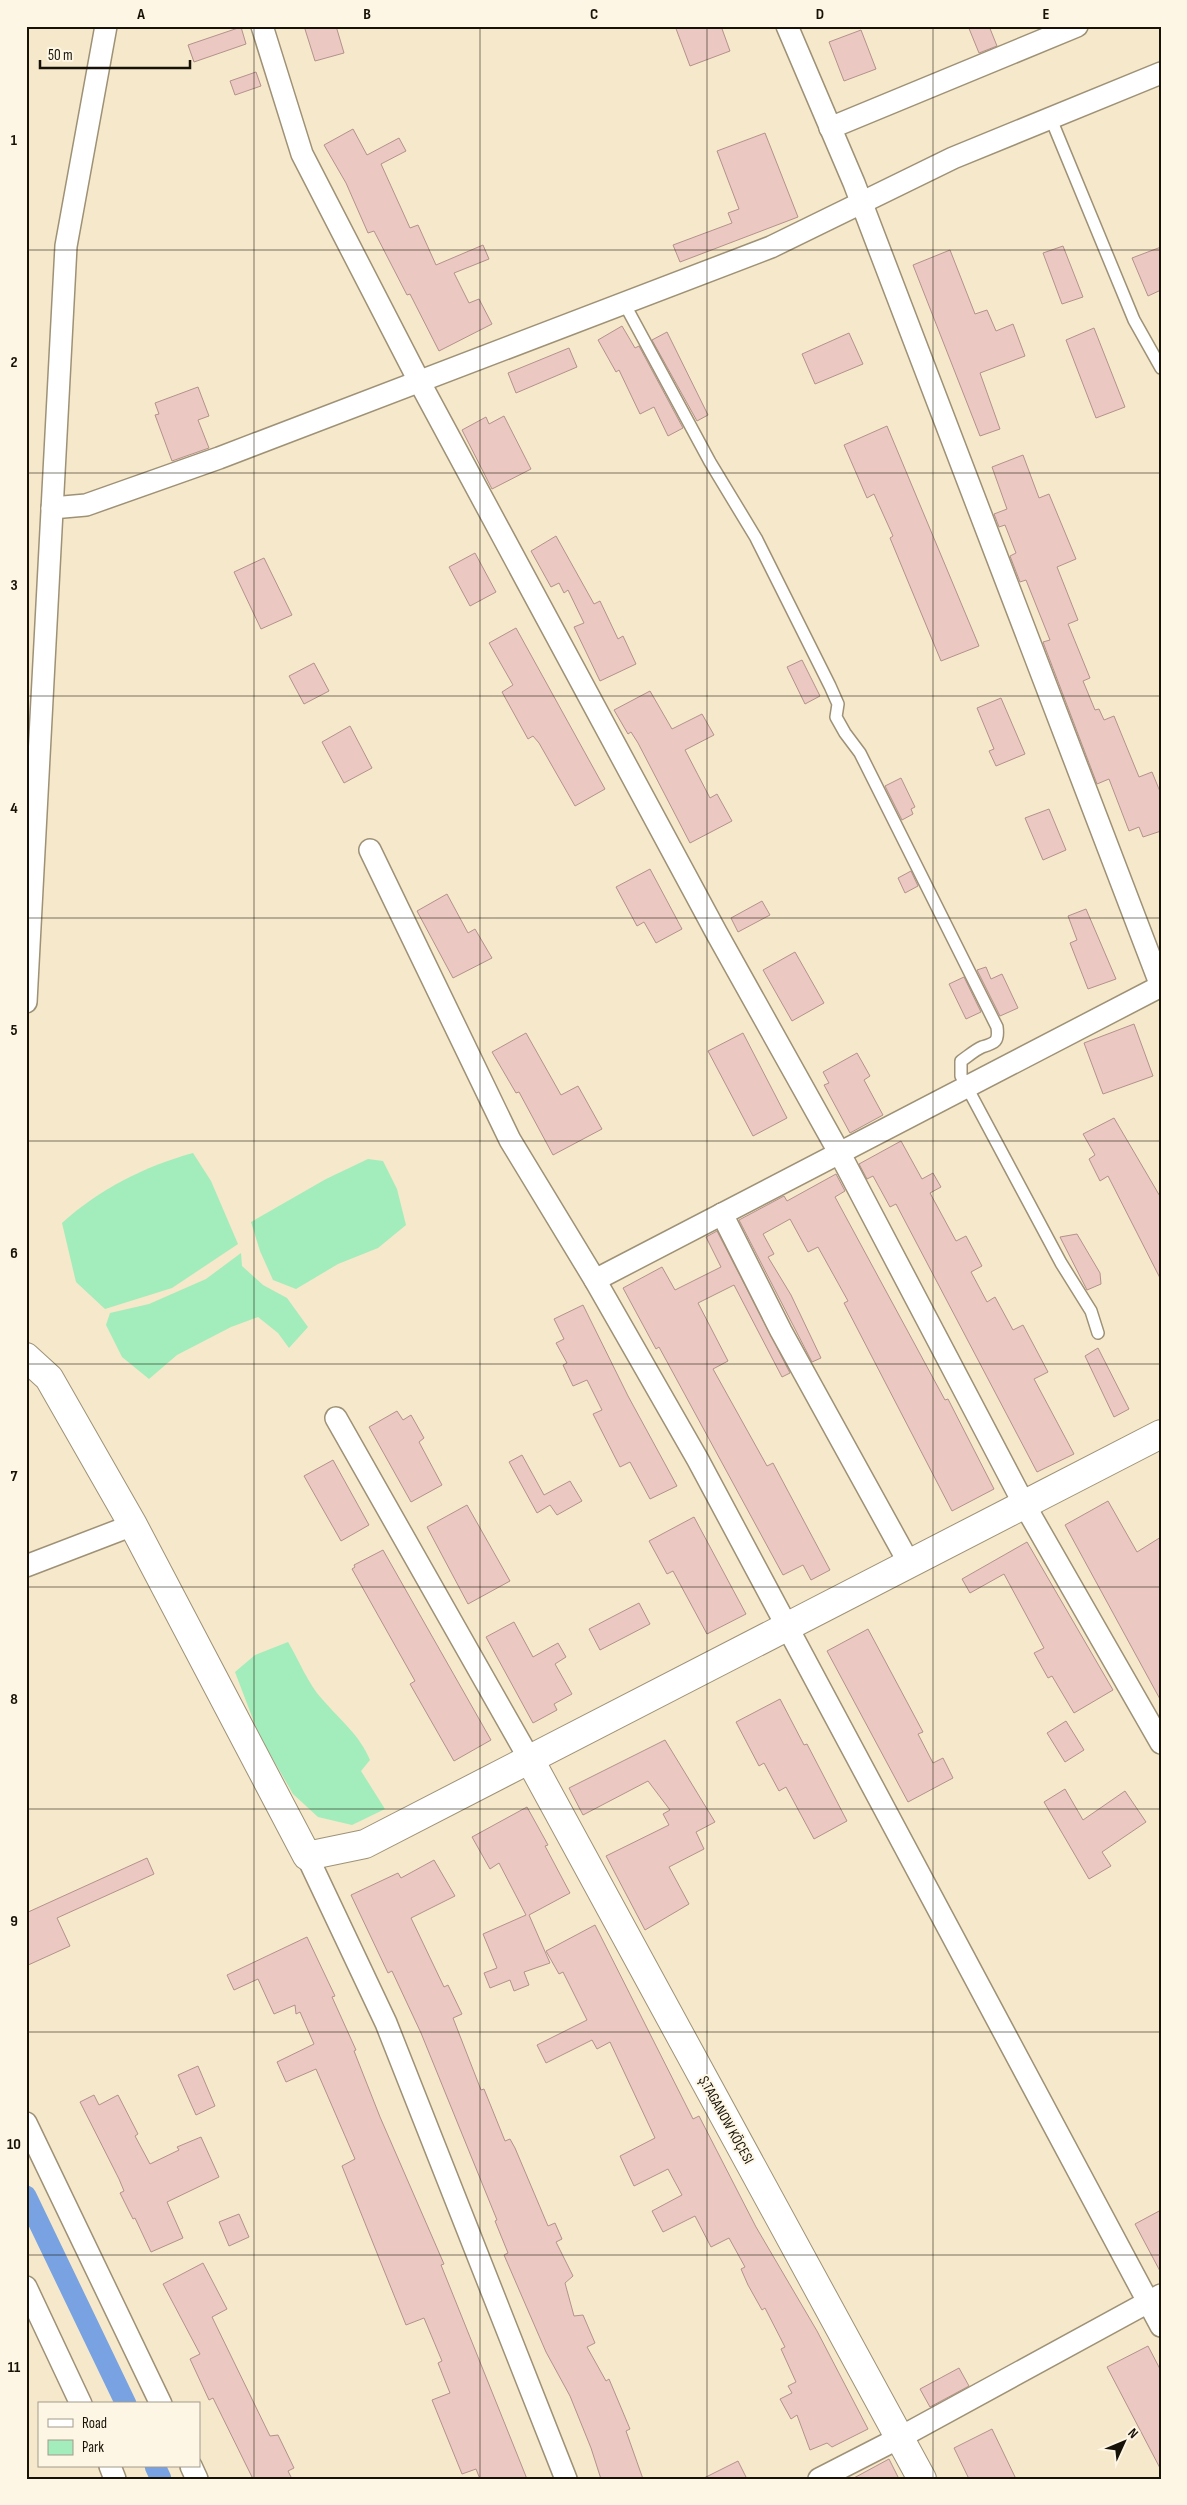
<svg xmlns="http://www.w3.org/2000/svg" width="1187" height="2505" viewBox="0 0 1187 2505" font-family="'Sofia Sans Condensed',sans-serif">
<rect width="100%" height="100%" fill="#f6e8ca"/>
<g fill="#a2edbb">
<path d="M 193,1153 L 211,1181 L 238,1244 L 172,1288 L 105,1309 L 76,1282 L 62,1223 C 98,1190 145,1166 193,1153 Z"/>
<polygon points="368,1159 383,1161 397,1189 406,1225 378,1248 338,1264 296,1289 273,1280 260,1251 251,1222 326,1179"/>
<polygon points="241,1253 242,1266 263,1285 287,1298 308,1327 289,1348 278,1333 258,1317 231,1327 177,1355 149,1379 122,1357 106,1325 110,1313 149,1304 206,1279"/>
<path d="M 288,1642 C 299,1660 308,1684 322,1699 C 340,1720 359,1734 370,1760 L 361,1771 L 385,1809 L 352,1825 L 318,1817 L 293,1794 L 259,1735 L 235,1672 L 255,1655 Z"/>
</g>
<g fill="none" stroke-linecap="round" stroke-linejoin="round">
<g stroke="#78a2e1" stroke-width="21">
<polyline points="26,2196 126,2404"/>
<polyline points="155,2466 161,2479"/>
</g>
</g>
<g fill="#ecc8c2" stroke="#b3928c">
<polygon points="304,26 336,26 344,53 315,61"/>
<polygon points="675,26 721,26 730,51 690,66"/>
<polygon points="968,26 989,26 997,46 979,53"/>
<polygon points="241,27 246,44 194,62 188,45"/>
<polygon points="861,30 876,69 844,81 829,42"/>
<polygon points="256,72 261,86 235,95 230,81"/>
<polygon points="353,129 367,155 399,138 406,151 381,164 410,228 418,225 436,265 483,245 489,259 454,273 469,303 479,299 492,324 439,351 410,294 407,295 374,231 368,233 346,183 324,145"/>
<polygon points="765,133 798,217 680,262 673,245 732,223 728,213 739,209 717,151"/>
<polygon points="1063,246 1083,297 1062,304 1043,253"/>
<polygon points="1161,247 1161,290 1148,296 1132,258"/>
<polygon points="950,250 975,314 987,310 996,331 1013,324 1025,356 980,373 1000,429 980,436 913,265"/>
<polygon points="622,326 635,348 639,346 683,428 668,436 654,407 640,414 619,370 616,372 598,340"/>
<polygon points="1094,328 1125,407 1096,418 1066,340"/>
<polygon points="667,332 708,415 697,421 652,340"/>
<polygon points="849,333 863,364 815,384 802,354"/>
<polygon points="569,348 577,367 516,393 508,373"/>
<polygon points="198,387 209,416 198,420 209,448 172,461 155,415 159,414 155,403"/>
<polygon points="504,416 531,469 492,489 462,430 486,417 489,424"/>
<polygon points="887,426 979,646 941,661 890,538 893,536 874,494 867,498 844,445"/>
<polygon points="1023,455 1039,498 1049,494 1076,559 1057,567 1078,620 1068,624 1090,678 1083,681 1095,710 1099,709 1104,720 1114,716 1139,777 1152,772 1161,794 1161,831 1143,837 1139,827 1129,831 1109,779 1097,784 1043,642 1050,640 1026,580 1020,582 1010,556 1016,553 1005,525 999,527 994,514 1007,509 992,467"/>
<polygon points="556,536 594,604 600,601 618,639 623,636 636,664 600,681 574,627 584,623 568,590 564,593 559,583 551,587 531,551"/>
<polygon points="475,553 496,592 470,606 449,567"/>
<polygon points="264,558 292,615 261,629 234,572"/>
<polygon points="516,628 605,789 575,806 539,743 533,736 528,739 502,692 513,685 489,643"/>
<polygon points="802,660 820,696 805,704 787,667"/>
<polygon points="314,663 329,691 304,704 289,676"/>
<polygon points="650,691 672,729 702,714 714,735 685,750 710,798 717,794 732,821 690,843 638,743 631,732 628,734 614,710"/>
<polygon points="1001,698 1025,754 996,766 989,751 994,749 977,708"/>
<polygon points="350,726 372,768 344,783 322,742"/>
<polygon points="901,778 915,807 911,809 913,814 902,820 885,786"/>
<polygon points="1049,809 1066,850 1043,860 1025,818"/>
<polygon points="650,869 682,929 656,943 644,922 637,926 616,887"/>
<polygon points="911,871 918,886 905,893 898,878"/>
<polygon points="447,894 468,933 475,929 492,958 453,978 417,911"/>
<polygon points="762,901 770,915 738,932 731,918"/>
<polygon points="1086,909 1116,979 1088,989 1070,943 1077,940 1068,916"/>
<polygon points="795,952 824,1003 792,1021 763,970"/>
<polygon points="986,967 991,979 1002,974 1018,1008 1000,1016 977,970"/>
<polygon points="964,977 981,1012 966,1019 949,984"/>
<polygon points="1134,1024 1153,1076 1103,1094 1084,1043"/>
<polygon points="526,1033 561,1095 578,1086 602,1129 553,1155 519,1092 516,1093 492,1052"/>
<polygon points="743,1033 787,1118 753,1136 708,1051"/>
<polygon points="857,1053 870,1076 864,1080 883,1115 850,1133 824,1085 829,1083 823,1072"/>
<polygon points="1114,1118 1161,1198 1161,1280 1108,1176 1100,1181 1089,1159 1095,1155 1083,1134"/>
<polygon points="901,1141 922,1179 933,1173 941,1187 930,1193 956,1241 966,1236 982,1266 971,1272 987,1302 995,1297 1013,1330 1023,1325 1048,1372 1034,1379 1074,1454 1037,1472 896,1204 890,1207 873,1176 867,1179 859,1164"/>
<polygon points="836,1174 845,1191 835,1197 945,1400 948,1399 994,1489 952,1511 844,1303 848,1301 818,1247 808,1252 790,1219 763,1234 774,1254 768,1257 791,1295 821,1358 812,1362 739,1220 784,1196 787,1201"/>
<polygon points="717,1231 790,1373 782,1377 734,1285 698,1303 728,1361 713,1369 767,1466 773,1463 830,1570 811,1580 803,1565 783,1575 659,1347 656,1349 623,1288 662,1267 675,1290 721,1267 706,1237"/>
<polygon points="1077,1234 1100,1273 1101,1284 1087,1290 1060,1237"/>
<polygon points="583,1305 628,1396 677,1486 650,1499 630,1462 620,1467 593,1414 602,1410 587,1380 573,1386 563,1365 567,1363 556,1343 564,1339 554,1319"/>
<polygon points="1098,1348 1129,1409 1114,1417 1085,1356"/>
<polygon points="397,1411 403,1420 411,1415 424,1438 419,1442 442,1485 411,1502 369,1427"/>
<polygon points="522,1455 544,1495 570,1481 582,1501 557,1515 550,1505 537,1513 509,1462"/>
<polygon points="333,1460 369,1525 341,1541 304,1476"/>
<polygon points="1108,1501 1137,1552 1161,1537 1161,1701 1065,1525"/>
<polygon points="467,1505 510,1581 468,1604 427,1527"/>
<polygon points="694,1517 746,1614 707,1634 673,1571 667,1574 649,1541"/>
<polygon points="1027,1542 1113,1690 1074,1713 1052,1676 1048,1678 1034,1653 1044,1648 1004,1574 970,1593 962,1579"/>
<polygon points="383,1550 491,1740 454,1761 410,1684 415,1681 352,1569 355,1567 354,1565"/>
<polygon points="639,1603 650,1624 600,1650 589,1629"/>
<polygon points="514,1622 533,1657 558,1643 566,1657 555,1664 572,1694 554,1704 557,1710 533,1723 486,1637"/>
<polygon points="868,1629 923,1732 918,1734 933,1763 943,1758 953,1778 908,1802 827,1651"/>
<polygon points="780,1699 804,1745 807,1744 847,1821 814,1839 786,1787 779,1791 764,1763 759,1766 736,1722"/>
<polygon points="1066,1721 1084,1750 1065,1762 1047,1733"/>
<polygon points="665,1740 715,1822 696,1832 704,1849 669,1867 689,1904 645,1930 606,1856 669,1825 663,1814 670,1810 648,1781 583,1815 569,1788"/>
<polygon points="1065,1789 1083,1820 1125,1791 1146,1822 1102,1852 1111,1866 1089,1879 1044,1802"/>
<polygon points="527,1807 548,1845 545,1846 570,1893 529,1915 550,1963 524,1972 529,1985 514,1991 510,1980 490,1988 484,1973 497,1968 483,1934 526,1915 499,1863 490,1869 472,1837"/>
<polygon points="147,1858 154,1874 57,1918 70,1946 26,1966 26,1913"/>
<polygon points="434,1860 455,1896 411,1918 444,1987 448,1985 462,2014 453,2018 481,2090 484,2089 505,2141 510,2139 515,2148 548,2226 555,2223 562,2239 556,2242 573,2276 565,2283 574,2316 583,2315 595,2343 587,2347 606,2381 609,2379 630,2429 626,2431 643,2479 601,2479 591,2448 570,2396 546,2352 504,2255 508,2253 495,2221 497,2220 421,2033 392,1971 388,1973 351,1895 398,1873 401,1878"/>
<polygon points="595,1925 693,2119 699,2116 756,2227 817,2331 868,2429 832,2447 827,2443 810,2450 797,2415 791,2419 780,2399 792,2393 788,2386 796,2382 781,2349 785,2347 765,2308 762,2310 748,2285 741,2269 745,2267 729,2238 711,2247 695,2216 663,2232 652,2211 682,2195 668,2169 634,2186 620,2156 655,2138 610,2042 597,2049 592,2040 546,2063 537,2045 587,2020 563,1972 559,1974 546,1951"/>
<polygon points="307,1937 335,1996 332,1997 356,2050 354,2051 380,2117 444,2264 441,2265 527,2479 480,2479 476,2469 462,2474 432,2400 450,2393 438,2363 442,2361 424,2318 406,2325 342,2166 355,2159 316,2069 286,2082 277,2062 314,2044 300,2012 296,2014 295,2005 274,2014 258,1979 234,1990 227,1975"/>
<polygon points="198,2066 215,2106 196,2115 178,2075"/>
<polygon points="94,2095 99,2105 118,2095 138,2134 135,2136 150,2164 179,2150 177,2147 201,2137 219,2177 167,2202 183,2238 151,2252 135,2218 133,2219 120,2193 124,2191 119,2179 80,2102"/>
<polygon points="1161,2210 1161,2273 1135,2224"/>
<polygon points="239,2214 249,2237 229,2246 219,2222"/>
<polygon points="203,2263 227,2309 212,2317 270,2436 278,2435 294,2468 288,2471 292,2479 253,2479 213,2398 209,2400 190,2359 200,2354 163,2284"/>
<polygon points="1148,2346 1161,2371 1161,2470 1107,2367"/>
<polygon points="959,2368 969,2386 930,2407 920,2389"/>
<polygon points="992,2429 1016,2479 969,2479 954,2448"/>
<polygon points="889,2459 899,2479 852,2479"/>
<polygon points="738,2461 747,2479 702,2479"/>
</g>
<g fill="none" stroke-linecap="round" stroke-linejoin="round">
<g stroke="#9e9176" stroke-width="14">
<g id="service">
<polyline points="1051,119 1134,320 1161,368"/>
<path d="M 624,303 L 710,462 L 756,538 L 830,686 L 838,704 L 836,717 L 845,733 L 860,753 L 997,1027 C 999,1042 995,1043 982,1047 C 975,1050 967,1057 961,1061 L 961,1076 L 1061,1263 L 1091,1311 L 1098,1333"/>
</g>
</g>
<g stroke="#9e9176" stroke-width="24">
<g id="minor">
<polyline points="262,26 302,154 419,381 716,932 840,1154 1024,1504 1161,1743"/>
<polyline points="787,26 854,183 1161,986"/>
<polyline points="830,128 1077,26"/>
<polyline points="52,508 86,505 219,458 771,247 953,158 1161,73"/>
<polyline points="370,850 510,1140 595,1280 698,1460 1161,2326"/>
<polyline points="26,1002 66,246 106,26"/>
<polyline points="722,1214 781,1331 909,1563"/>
<polyline points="595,1280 1161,986"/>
<polyline points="336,1418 530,1760"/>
<polyline points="26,1566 133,1525"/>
<polyline points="307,1856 386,2023 566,2479"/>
<polyline points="26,2123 161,2404"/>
<polyline points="26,2287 81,2404"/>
<polyline points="110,2466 115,2479"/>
<polyline points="191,2466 197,2479"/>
<polyline points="819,2479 899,2438 1161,2295"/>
</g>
</g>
<g stroke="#9e9176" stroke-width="30">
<g id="tertiary">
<polyline points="26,1357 49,1378 133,1525 307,1856 365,1844 1161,1434"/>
<polyline points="530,1760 922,2479"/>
</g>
</g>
<use href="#service" stroke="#fff" stroke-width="11"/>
<use href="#minor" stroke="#fff" stroke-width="21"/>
<use href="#tertiary" stroke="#fff" stroke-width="28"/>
</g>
<path fill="none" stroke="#171208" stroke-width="1" stroke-opacity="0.55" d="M 254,26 L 254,2479M 480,26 L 480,2479M 707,26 L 707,2479M 933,26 L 933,2479M 26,250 L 1161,250M 26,473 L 1161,473M 26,696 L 1161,696M 26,918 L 1161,918M 26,1141 L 1161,1141M 26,1364 L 1161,1364M 26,1587 L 1161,1587M 26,1809 L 1161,1809M 26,2032 L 1161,2032M 26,2255 L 1161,2255"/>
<g text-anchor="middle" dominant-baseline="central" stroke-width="4" stroke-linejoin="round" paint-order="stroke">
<g font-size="15" fill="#171208" stroke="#fef6e4">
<text transform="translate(726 2120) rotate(61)">Ş.TAGANOW KÖÇESI</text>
</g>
</g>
<rect width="1187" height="2505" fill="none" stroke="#fef6e4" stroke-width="55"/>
<rect x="38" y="2402" width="162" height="65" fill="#fef6e4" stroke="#a29b8c"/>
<rect x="48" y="2419" width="25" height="8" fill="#ffffff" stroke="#a29b8c"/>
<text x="82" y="2428" font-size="15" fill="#171208">Road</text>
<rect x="48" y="2440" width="25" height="15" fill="#a2edbb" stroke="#a29b8c"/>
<text x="82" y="2452" font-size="15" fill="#171208">Park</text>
<g transform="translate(1124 2442) rotate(46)" stroke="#fef6e4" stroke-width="4" paint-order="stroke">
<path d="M0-4L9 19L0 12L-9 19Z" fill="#171208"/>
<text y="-8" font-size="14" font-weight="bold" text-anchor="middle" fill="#171208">N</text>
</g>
<path d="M40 60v8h150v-8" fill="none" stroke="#171208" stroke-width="2.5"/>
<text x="48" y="60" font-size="15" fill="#171208" stroke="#fef6e4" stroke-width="4" paint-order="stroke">50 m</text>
<rect x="28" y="28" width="1132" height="2450" fill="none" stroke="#171208" stroke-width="2"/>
<g font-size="16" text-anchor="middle" font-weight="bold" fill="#171208">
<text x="141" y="19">A</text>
<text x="367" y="19">B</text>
<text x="594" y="19">C</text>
<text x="820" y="19">D</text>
<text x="1046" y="19">E</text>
<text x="14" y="145">1</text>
<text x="14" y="367">2</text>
<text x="14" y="590">3</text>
<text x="14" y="813">4</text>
<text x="14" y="1035">5</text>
<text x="14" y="1258">6</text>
<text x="14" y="1481">7</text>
<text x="14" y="1704">8</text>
<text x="14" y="1926">9</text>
<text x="14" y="2149">10</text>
<text x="14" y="2372">11</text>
</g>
</svg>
